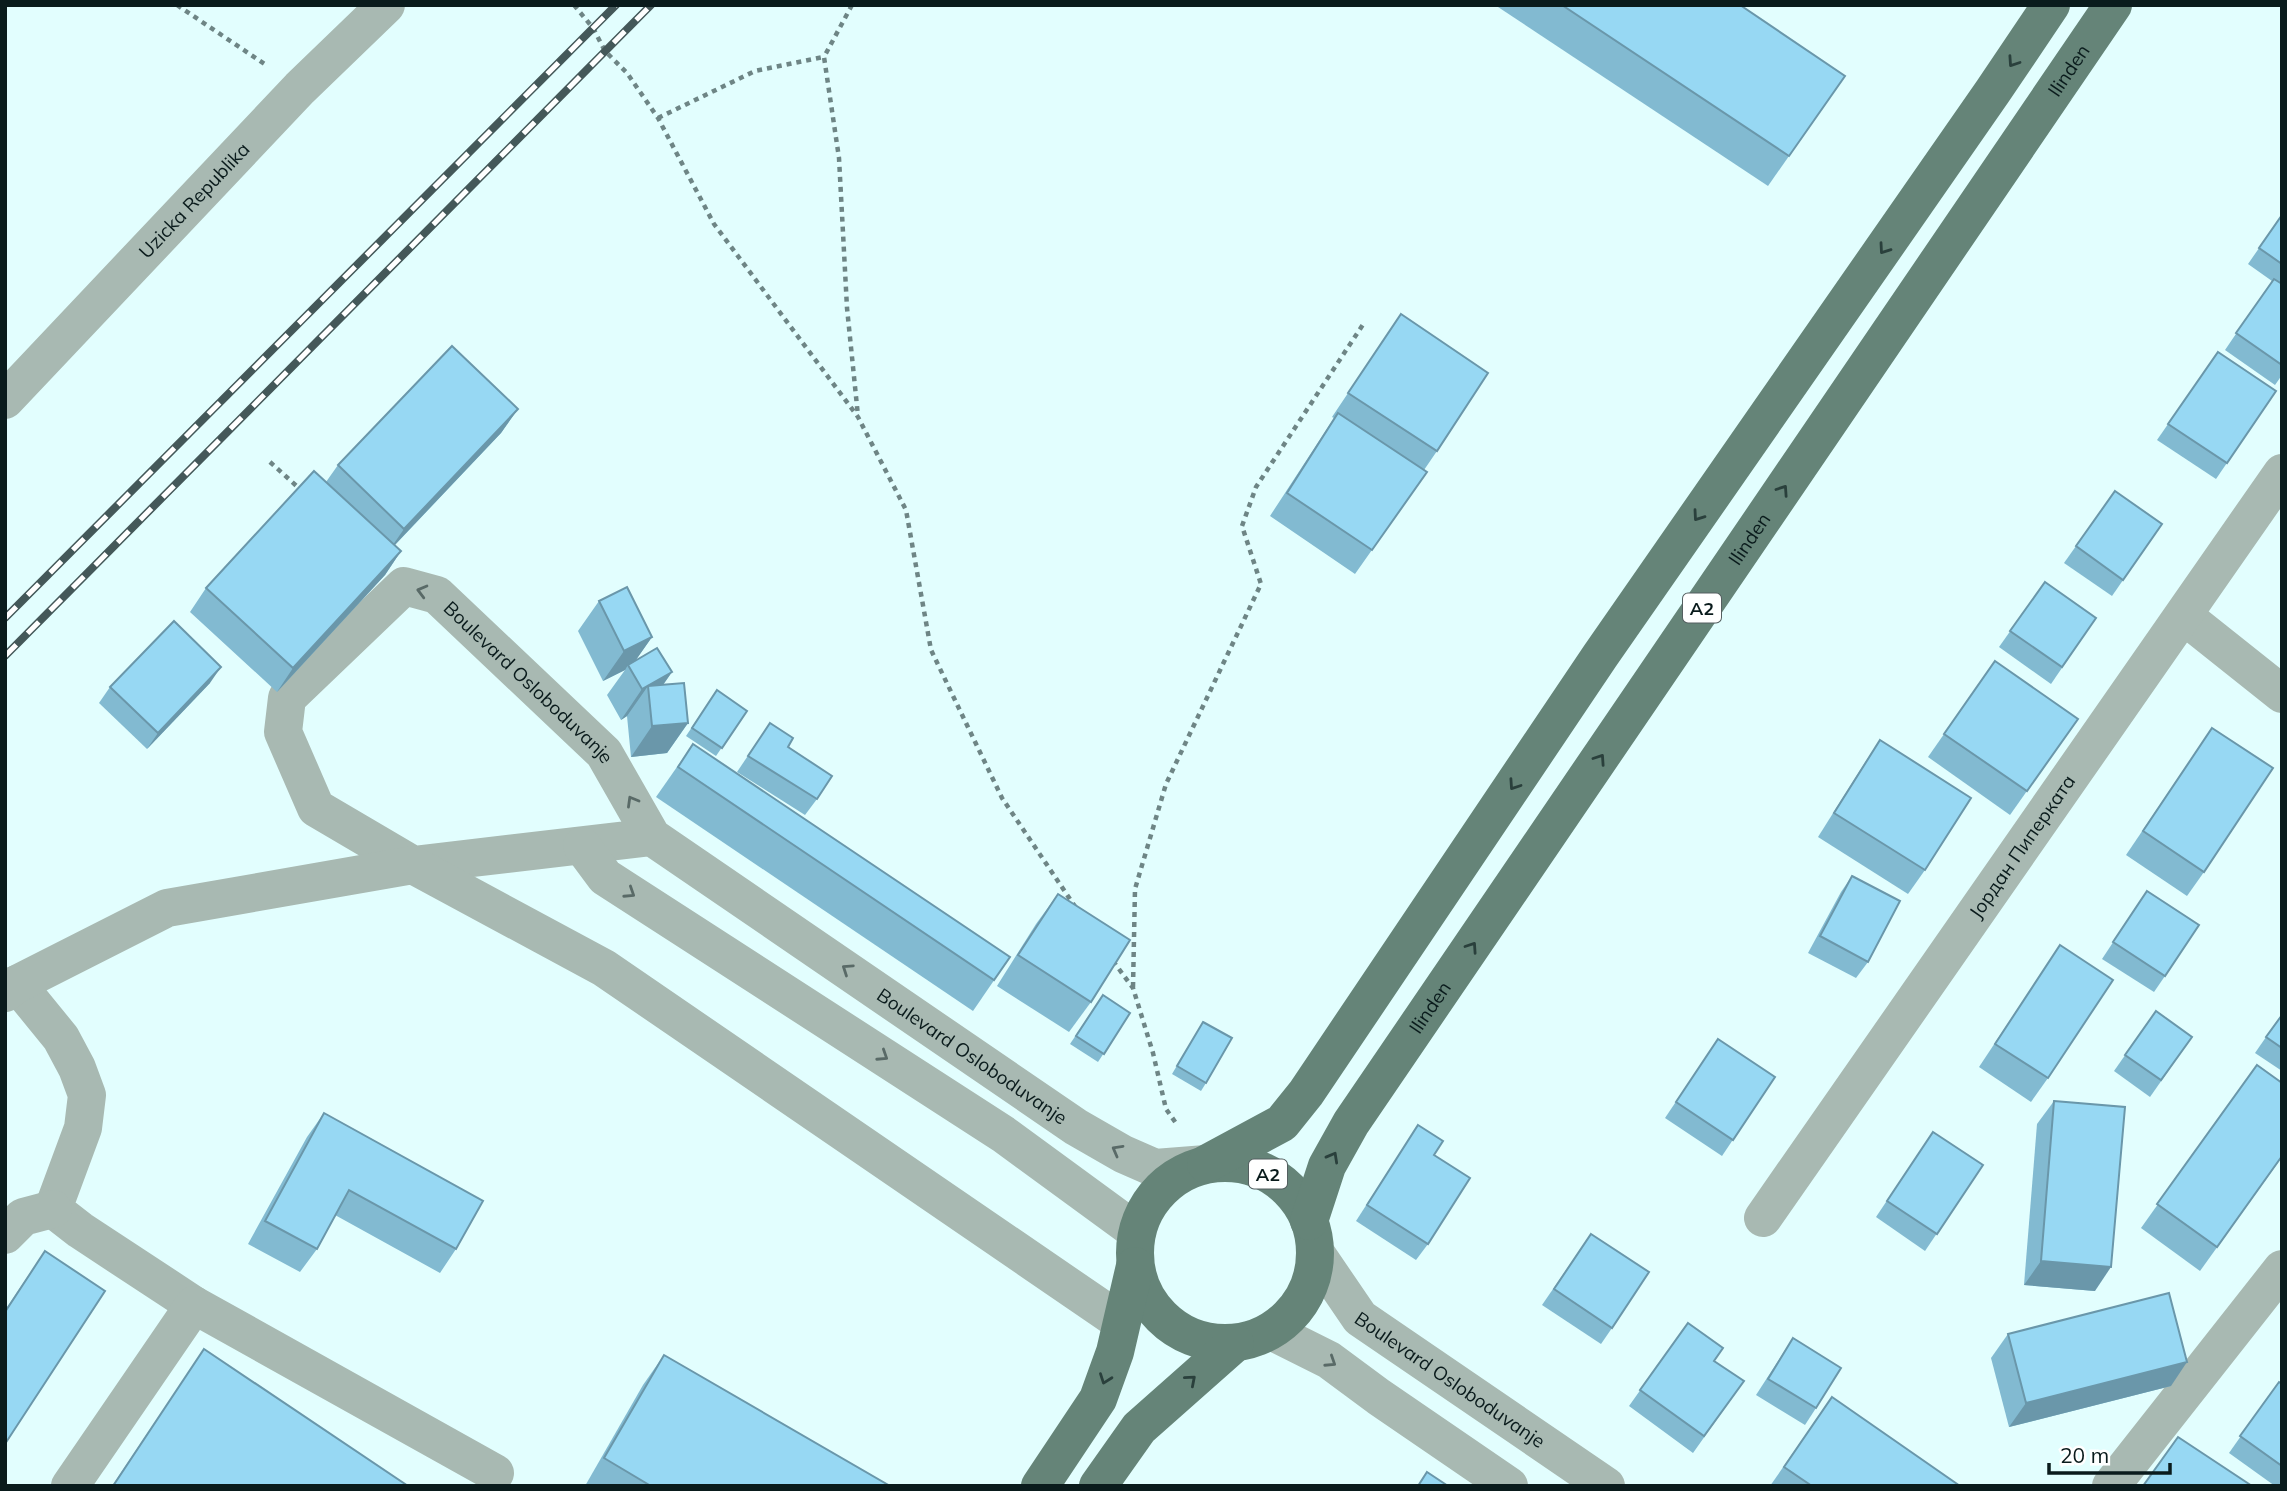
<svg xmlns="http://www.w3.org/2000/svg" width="2287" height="1491" viewBox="0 0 2287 1491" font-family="Mulish,sans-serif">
<rect width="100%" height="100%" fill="#e2fefe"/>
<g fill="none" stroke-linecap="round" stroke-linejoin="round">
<g stroke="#6e8585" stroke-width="4.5" stroke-dasharray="5 5" stroke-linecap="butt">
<polyline points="177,5 266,65"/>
<polyline points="574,5 593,28 605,51 627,73 658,118 714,224 858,417 906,510 931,650 1002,798 1076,908"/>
<polyline points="852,5 824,57 839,158 847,308 858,416"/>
<polyline points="658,118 755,71 823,57"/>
<polyline points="270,462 301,490"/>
<polyline points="1113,961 1133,988 1153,1053 1166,1109 1178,1126"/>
<polyline points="1133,987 1135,889 1166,784 1261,584 1242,526 1256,487 1364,323"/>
</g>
<g stroke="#a8b9b2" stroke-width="38">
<path id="s1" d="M 5,400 L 300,88 L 386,5"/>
<polyline points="2184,616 2282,694"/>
<path id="s2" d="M 652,837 L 413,865 L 316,808 L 283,732 L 287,698 L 404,586 L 437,595 L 604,753 L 652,837 L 1076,1127 L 1123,1154 L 1155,1168 L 1206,1164"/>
<polyline points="582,846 605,877 1003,1134 1137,1232"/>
<polyline points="17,984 61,1038 77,1068 87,1095 83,1128 53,1209 80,1230 194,1305"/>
<polyline points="5,993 17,984 167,908 413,865 604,968 1121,1322"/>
<path id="s3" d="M 1763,1218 L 2282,473"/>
<polyline points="5,1235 23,1217 53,1209"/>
<path id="s4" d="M 1315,1252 L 1360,1318 L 1606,1486"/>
<polyline points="1271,1331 1329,1360 1379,1397 1509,1486"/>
<polyline points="70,1486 194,1305 495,1473"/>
<polyline points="2111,1486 2282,1269"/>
</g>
<g stroke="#658478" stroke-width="38">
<circle cx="1225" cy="1253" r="90"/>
<polyline points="1206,1164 1282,1123 1306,1093 1600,656 1993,91 2051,5"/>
<path id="s5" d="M 1309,1221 L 1327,1166 L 1351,1123 L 2113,5"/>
<polyline points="1040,1486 1098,1399 1115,1352 1135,1266"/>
<polyline points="1098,1486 1139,1428 1235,1343"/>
</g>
<g stroke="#445859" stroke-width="8">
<g id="rail">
<polyline points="5,618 616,5"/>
<polyline points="5,656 651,5"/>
</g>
</g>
<use href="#rail" stroke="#fff" stroke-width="5" stroke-dasharray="16" stroke-linecap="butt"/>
</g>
<g fill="#82bad1">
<polygon points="1495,5 1740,5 1845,76 1768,186"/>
<polygon points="2282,215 2282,375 2275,385 2225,350 2272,281 2248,264"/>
<polygon points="1401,314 1437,451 1424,470 1427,472 1355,574 1270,516 1334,418 1332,417"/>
<polygon points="2218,352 2276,391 2216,479 2157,440"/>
<polygon points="518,409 501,433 395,545 401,551 385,575 277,692 190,612 206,588 326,482 338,465"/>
<polygon points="2115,491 2162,524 2112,596 2064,563"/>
<polygon points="2045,582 2096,618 2051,684 1999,647"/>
<polygon points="599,601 652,637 635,661 672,672 663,685 688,723 667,753 631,757 627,716 621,720 607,695 625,670 603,681 578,631"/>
<polygon points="1995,661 2078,719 2010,815 1928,757"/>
<polygon points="210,683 147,749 99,703 110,687"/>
<polygon points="717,690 747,711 716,756 686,736"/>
<polygon points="770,723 788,747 817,799 805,815 737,772"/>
<polygon points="2212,728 2204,872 2187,896 2126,855"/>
<polygon points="1880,740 1925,870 1908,894 1818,837 1864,764"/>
<polygon points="693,744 1010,957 973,1011 656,797"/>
<polygon points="1852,876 1868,962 1856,978 1808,953 1841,892"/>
<polygon points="2147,891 2165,976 2154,992 2102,959"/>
<polygon points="1058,894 1091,1002 1069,1032 997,986 1036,924"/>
<polygon points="2060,945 2048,1078 2031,1102 1979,1067"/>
<polygon points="1103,995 1130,1013 1098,1062 1070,1044"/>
<polygon points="2156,1011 2192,1037 2150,1097 2114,1071"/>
<polygon points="2282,1014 2282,1071 2255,1053"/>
<polygon points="1203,1022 1206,1083 1201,1091 1172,1074"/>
<polygon points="1718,1039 1775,1077 1722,1156 1665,1118"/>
<polygon points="2257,1065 2282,1157 2200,1271 2141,1228"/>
<polygon points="2054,1101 2095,1291 2024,1285 2037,1124"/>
<polygon points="324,1113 456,1249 440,1273 335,1215 317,1249 300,1272 248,1244 307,1137"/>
<polygon points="1418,1125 1434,1155 1428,1244 1416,1260 1356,1221"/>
<polygon points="1933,1132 1983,1165 1925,1251 1876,1217"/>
<polygon points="1591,1234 1612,1328 1601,1344 1542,1305"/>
<polygon points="45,1251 5,1444 5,1310"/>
<polygon points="1688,1323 1714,1361 1744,1381 1693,1453 1629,1406"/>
<polygon points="2008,1334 2171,1386 2009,1427 1991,1358"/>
<polygon points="1793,1338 1816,1408 1805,1425 1756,1395"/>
<polygon points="204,1349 408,1486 112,1486"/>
<polygon points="664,1355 890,1486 585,1486 643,1385"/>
<polygon points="2279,1382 2282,1384 2282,1486 2275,1486 2229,1453"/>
<polygon points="1832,1397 1960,1486 1770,1486"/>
</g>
<g fill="#6a97aa">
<polygon points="518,409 501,433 388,552 404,529"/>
<polygon points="401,551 385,575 277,692 293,668"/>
<polygon points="652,637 631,667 628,665 625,670 603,681 624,651"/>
<polygon points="221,667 210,683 147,749 158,733"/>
<polygon points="672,672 650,703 648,686 627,716 621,720 642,689"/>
<polygon points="688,723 667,753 631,757 652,726"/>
<polygon points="2041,1261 2111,1267 2095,1291 2024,1285"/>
<polygon points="2187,1362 2171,1386 2009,1427 2026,1403"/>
</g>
<g fill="#97d8f3" stroke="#6a97aa" stroke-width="2">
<polygon points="1562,5 1740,5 1845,76 1789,156"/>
<polygon points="2282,215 2282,264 2259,248"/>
<polygon points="2274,279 2282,284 2282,365 2236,333"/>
<polygon points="1401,314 1488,373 1437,451 1348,393"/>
<polygon points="452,346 518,409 404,529 338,465"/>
<polygon points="2218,352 2276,391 2227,463 2168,424"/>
<polygon points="1338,413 1427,472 1372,550 1287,493"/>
<polygon points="314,471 401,551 293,668 206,588"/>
<polygon points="2115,491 2162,524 2123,580 2076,546"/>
<polygon points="2045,582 2096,618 2062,667 2010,631"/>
<polygon points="627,587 652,637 624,651 599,601"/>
<polygon points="174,621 221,667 158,733 110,687"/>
<polygon points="657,648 672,672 642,689 628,665"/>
<polygon points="1995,661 2078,719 2027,791 1944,734"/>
<polygon points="684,683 688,723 652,726 648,686"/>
<polygon points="717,690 747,711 722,748 692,728"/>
<polygon points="770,723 793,738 788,747 832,776 817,799 748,756"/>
<polygon points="2212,728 2273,768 2204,872 2143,831"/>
<polygon points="1880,740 1971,798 1925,870 1834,813"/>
<polygon points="693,744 1010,957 994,980 678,767"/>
<polygon points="1852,876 1900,901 1868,962 1820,936"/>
<polygon points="2147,891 2199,925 2165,976 2113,942"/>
<polygon points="1058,894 1130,940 1091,1002 1018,955"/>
<polygon points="2060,945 2113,980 2048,1078 1995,1044"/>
<polygon points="1103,995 1130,1013 1104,1054 1076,1036"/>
<polygon points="2156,1011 2192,1037 2161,1080 2125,1055"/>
<polygon points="2282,1015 2282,1048 2266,1037"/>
<polygon points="1203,1022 1232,1038 1206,1083 1177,1066"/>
<polygon points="1718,1039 1775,1077 1733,1140 1676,1102"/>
<polygon points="2257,1065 2282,1083 2282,1156 2217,1247 2157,1204"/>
<polygon points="2054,1101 2125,1107 2111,1267 2041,1261"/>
<polygon points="324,1113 483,1201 456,1249 349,1190 317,1249 265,1221"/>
<polygon points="1418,1125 1443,1141 1434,1155 1470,1178 1428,1244 1367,1205"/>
<polygon points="1933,1132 1983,1165 1937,1234 1887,1201"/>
<polygon points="1591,1234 1649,1272 1612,1328 1554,1289"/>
<polygon points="45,1251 105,1291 5,1444 5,1312"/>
<polygon points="2169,1293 2187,1362 2026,1403 2008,1334"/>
<polygon points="1688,1323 1723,1348 1714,1361 1744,1381 1704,1436 1640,1390"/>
<polygon points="1793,1338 1841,1368 1816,1408 1768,1379"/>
<polygon points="204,1349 408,1486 113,1486"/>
<polygon points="664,1355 890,1486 651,1486 604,1458"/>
<polygon points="2279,1382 2282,1384 2282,1466 2240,1436"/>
<polygon points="1832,1397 1960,1486 1812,1486 1784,1467"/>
<polygon points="2178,1437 2252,1486 2143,1486"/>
<polygon points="1427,1472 1448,1486 1418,1486"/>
</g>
<defs><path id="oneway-chevron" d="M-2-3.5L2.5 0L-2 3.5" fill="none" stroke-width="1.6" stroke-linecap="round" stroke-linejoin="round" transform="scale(1.75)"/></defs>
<g stroke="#2a403c">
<use href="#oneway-chevron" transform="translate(2013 62) rotate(124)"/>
<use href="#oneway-chevron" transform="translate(1884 249) rotate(125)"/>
<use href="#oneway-chevron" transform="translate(1783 490) rotate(-56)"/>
<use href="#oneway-chevron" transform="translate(1698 516) rotate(125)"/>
<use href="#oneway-chevron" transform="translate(1600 759) rotate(-56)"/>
<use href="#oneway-chevron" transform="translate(1514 785) rotate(124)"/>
<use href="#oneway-chevron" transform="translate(1472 947) rotate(-56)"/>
<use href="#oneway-chevron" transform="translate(1333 1157) rotate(-61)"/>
<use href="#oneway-chevron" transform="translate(1105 1379) rotate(110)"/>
<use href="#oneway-chevron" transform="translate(1191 1380) rotate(-41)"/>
</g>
<g stroke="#596a67">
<use href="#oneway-chevron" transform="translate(422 591) rotate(-165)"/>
<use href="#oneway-chevron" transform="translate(632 801) rotate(-120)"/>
<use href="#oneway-chevron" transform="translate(630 893) rotate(33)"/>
<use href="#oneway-chevron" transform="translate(847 969) rotate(-146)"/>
<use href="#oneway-chevron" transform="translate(883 1056) rotate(33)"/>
<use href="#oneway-chevron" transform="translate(1117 1150) rotate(-151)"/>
<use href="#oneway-chevron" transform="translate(1331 1362) rotate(33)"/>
</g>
<g text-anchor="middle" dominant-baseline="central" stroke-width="5" stroke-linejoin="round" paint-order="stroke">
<g fill="#fff" stroke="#545f60" stroke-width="2">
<rect x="1683" y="593.5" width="38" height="29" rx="5"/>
<rect x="1249" y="1159.5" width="38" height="29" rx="5"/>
</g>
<g font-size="18" font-weight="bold" fill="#0a1b1c">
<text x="1702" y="608">A2</text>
<text x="1268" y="1174">A2</text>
</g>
<g font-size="19" fill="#0a1b1c" stroke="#fff">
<text stroke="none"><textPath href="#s5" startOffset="1381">Ilinden</textPath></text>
<text stroke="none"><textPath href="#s1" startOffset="275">Uzicka Republika</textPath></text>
<text stroke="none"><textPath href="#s5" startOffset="814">Ilinden</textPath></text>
<text stroke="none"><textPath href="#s2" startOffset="793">Boulevard Osloboduvanje</textPath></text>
<text stroke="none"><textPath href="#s3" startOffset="453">Јордан Пиперката</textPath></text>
<text stroke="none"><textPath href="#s5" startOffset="247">Ilinden</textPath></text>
<text stroke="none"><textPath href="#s2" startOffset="1381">Boulevard Osloboduvanje</textPath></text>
<text stroke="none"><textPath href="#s4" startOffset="189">Boulevard Osloboduvanje</textPath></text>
</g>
</g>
<rect width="2287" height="1491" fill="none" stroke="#0a1b1c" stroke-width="14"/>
<path d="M2049 1463v10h121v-10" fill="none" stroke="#0a1b1c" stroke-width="3.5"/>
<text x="2060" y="1463" font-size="21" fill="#0a1b1c" stroke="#ffffff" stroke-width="5" paint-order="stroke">20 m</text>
</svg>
